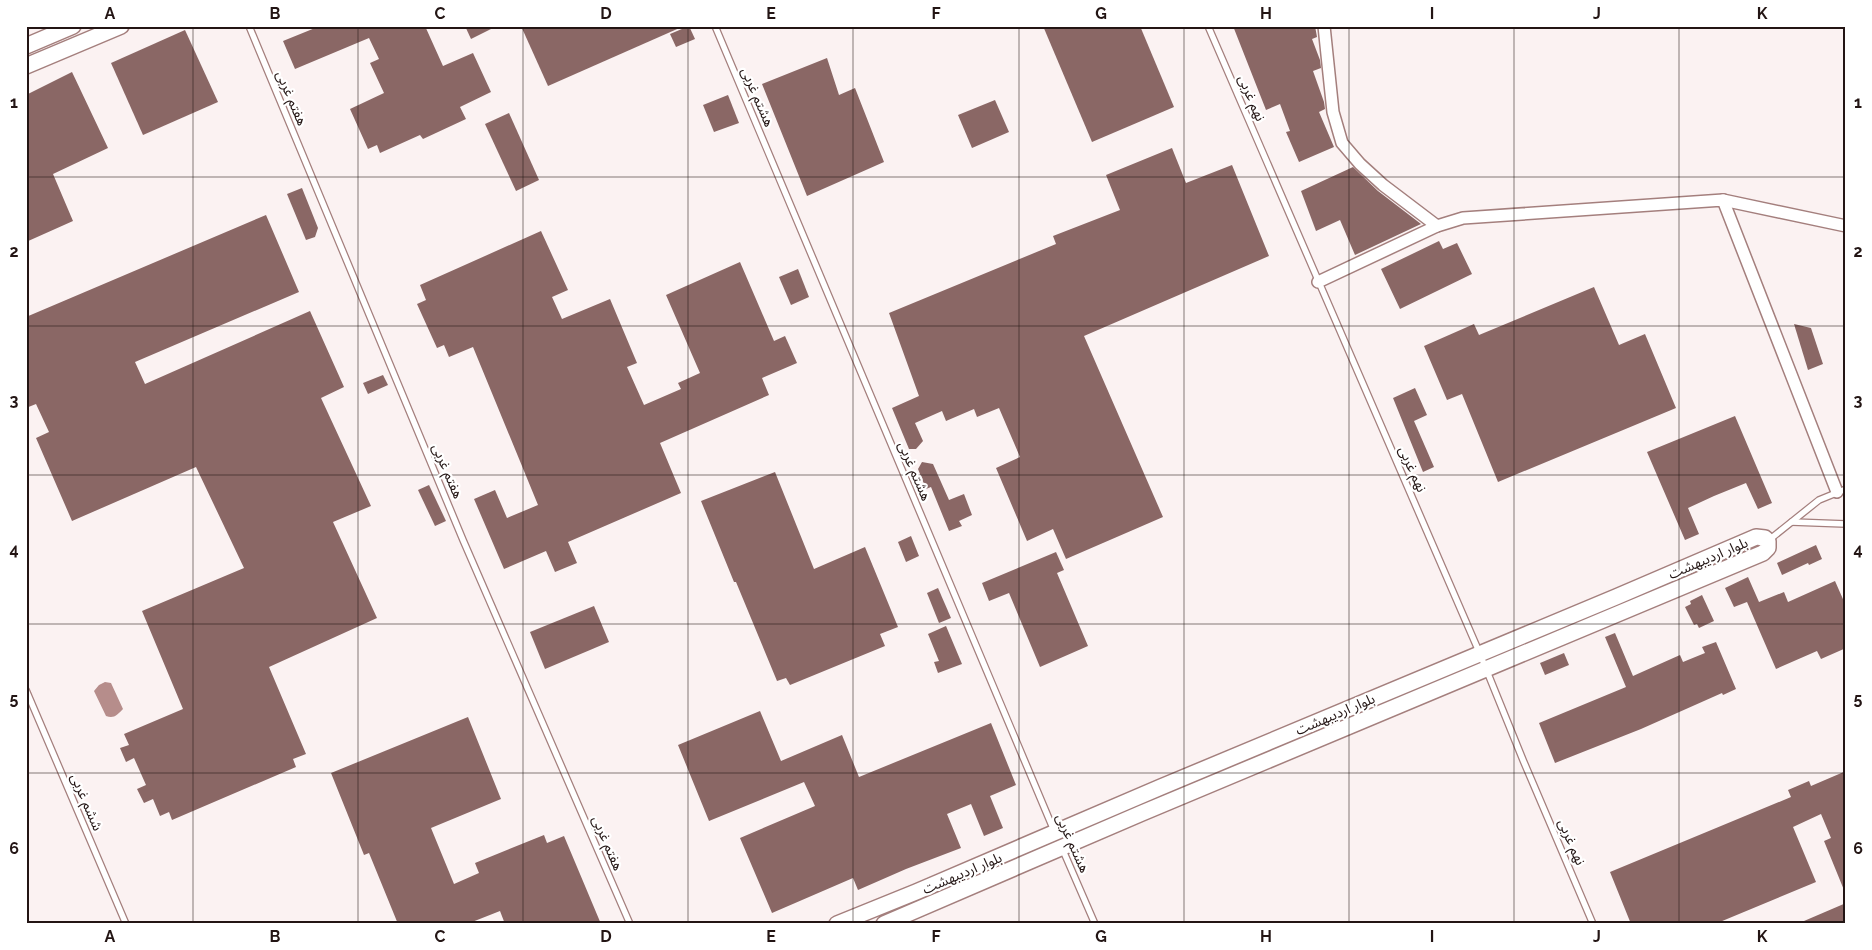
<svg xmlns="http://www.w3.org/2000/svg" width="1872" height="950" viewBox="0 0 1872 950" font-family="Raleway,'Noto Sans Arabic',sans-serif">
<rect width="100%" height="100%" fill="#fbf2f2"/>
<path fill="#b68d8b" d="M 105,682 L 111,683 L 123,709 C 117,715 114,719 106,716 L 94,691 L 99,685 Z"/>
<g fill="#8a6765">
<polygon points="320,26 425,26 443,66 473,53 491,92 460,107 466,119 423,139 420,135 380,153 377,145 368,149 350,109 384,93 370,63 379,59 369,38 295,69 283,41"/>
<polygon points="465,26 497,26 471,39"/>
<polygon points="521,26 684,26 548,86"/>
<polygon points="689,26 695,39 676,47 670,34"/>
<polygon points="1043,26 1140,26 1174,107 1092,142"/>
<polygon points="1233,26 1315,26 1317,37 1312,39 1320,60 1321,68 1313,71 1324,102 1325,109 1319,112 1334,147 1299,162 1286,132 1290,131 1280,104 1266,110"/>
<polygon points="185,30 218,102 143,135 111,63"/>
<polygon points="827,58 839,95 855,88 884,162 807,196 762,84"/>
<polygon points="72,72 108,148 53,174 73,221 26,242 26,95"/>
<polygon points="728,95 739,123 714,132 703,105"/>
<polygon points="995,100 1009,132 972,148 958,115"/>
<polygon points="509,113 539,180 516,191 485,124"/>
<polygon points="1172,148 1186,183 1232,165 1269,256 1084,336 1163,517 1066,559 1053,529 1027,541 996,468 1020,457 999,408 977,417 974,409 946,421 942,411 915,423 923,441 916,449 909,449 892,408 919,396 889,313 1056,244 1053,236 1120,210 1106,175"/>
<polygon points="1353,167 1378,191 1421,224 1355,255 1340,220 1316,231 1301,191"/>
<polygon points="302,188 318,228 315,237 306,240 287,194"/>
<polygon points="266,215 299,292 135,362 145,384 310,311 344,387 321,398 371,506 333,522 377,618 269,667 306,754 293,759 296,767 172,820 169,812 160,816 153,799 144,803 137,789 146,785 134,758 126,762 120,748 129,745 124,734 183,709 142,611 244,568 196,467 72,521 36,438 49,432 36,404 26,408 26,317"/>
<polygon points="541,231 568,290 552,297 562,319 610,299 637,363 627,367 644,405 681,389 678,383 700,373 666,295 740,262 774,341 785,336 797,363 762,378 769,395 660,443 681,493 568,542 577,563 555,572 546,551 504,569 474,499 495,490 507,518 538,505 473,347 449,357 444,345 437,348 417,304 426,300 420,285"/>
<polygon points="1439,241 1443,249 1457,243 1472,274 1400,309 1381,269"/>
<polygon points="798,269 809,297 791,305 779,277"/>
<polygon points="1594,287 1619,345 1645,334 1676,408 1498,482 1462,394 1447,400 1424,346 1474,324 1479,335"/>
<polygon points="1794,324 1811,328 1823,364 1808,370"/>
<polygon points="383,375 388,385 368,394 363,383"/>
<polygon points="1415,388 1427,415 1414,421 1434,467 1423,472 1393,398"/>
<polygon points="1735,416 1772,503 1758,509 1746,483 1714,496 1688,508 1699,534 1685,540 1647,452"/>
<polygon points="922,462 933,464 949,500 964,494 972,515 959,521 962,526 949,531 931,487 926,489 918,469"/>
<polygon points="775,472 814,569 865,547 898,627 880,634 885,646 790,685 786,678 777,681 736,582 734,582 701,501"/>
<polygon points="429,485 446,521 435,526 418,490"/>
<polygon points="911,536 919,556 906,562 898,542"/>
<polygon points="1816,545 1822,559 1809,565 1808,563 1782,575 1777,563"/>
<polygon points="1056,552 1064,570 1057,573 1088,646 1040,667 1009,593 989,601 982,583"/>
<polygon points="1748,577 1759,602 1784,592 1788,602 1835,581 1846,606 1846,648 1821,659 1817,651 1776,669 1747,602 1734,607 1725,588"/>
<polygon points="938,588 951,618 939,623 927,593"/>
<polygon points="1702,595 1714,621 1699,628 1697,624 1694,625 1685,607 1691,604 1690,601"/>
<polygon points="594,606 609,642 545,669 530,632"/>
<polygon points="946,626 962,664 938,673 934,662 939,661 928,634"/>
<polygon points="1615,633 1633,676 1680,655 1683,662 1705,653 1702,647 1716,642 1736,689 1723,695 1722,693 1641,729 1555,763 1539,723 1626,687 1605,637"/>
<polygon points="1564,653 1569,665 1545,675 1540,663"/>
<polygon points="760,711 781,761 842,735 859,777 991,723 1016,785 990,796 1003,828 984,836 971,804 947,814 961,848 906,869 858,890 853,878 772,913 740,838 815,806 804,782 709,821 678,745"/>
<polygon points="468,717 501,799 431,828 454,884 479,873 475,863 544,835 547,843 564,836 601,924 505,924 500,911 467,924 398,924 369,853 364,855 331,773"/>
<polygon points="1846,771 1846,895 1824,841 1831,838 1821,814 1793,827 1816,882 1715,924 1631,924 1610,872 1791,797 1788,790 1809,781 1811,786"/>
<polygon points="1846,903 1846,924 1797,924"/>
</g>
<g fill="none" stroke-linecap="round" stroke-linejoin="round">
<g stroke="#a47f7d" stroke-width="8">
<g id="service">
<polyline points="249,26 463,540 630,924"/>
<polyline points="715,26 1055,833"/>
<polyline points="1208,26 1480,654 1523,760 1593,924"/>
<polyline points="1792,522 1846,524"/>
<polyline points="1769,540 1819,500 1846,489"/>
<polyline points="26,690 126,924"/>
<polyline points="1062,848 1095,924"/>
</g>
</g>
<g stroke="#a47f7d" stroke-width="14">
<g id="minor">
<polyline points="1324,26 1333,112 1342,143 1360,164 1383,185 1437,226"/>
<polyline points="1723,200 1846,226"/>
<polyline points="1318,282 1437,226 1463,218 1723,200 1837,492"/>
</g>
</g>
<g stroke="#a47f7d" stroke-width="18">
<g id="tertiary">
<polyline points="26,46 73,26"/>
<polyline points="26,66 121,26"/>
<polyline points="837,924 916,892 1161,787 1616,597 1756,537 1765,538 1768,541 1768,548 1763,553 1142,813 884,924"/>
</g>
</g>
<use href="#service" stroke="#fff" stroke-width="5.5"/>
<use href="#minor" stroke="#fff" stroke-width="11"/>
<use href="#tertiary" stroke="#fff" stroke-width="15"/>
</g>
<path fill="none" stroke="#231514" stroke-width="1" stroke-opacity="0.55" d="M 193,26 L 193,924M 358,26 L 358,924M 523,26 L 523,924M 688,26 L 688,924M 853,26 L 853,924M 1019,26 L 1019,924M 1184,26 L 1184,924M 1349,26 L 1349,924M 1514,26 L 1514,924M 1679,26 L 1679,924M 26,177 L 1846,177M 26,326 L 1846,326M 26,475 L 1846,475M 26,624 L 1846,624M 26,773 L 1846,773"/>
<g text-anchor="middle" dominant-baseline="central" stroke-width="4.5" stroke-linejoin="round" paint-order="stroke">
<g font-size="14" fill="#231514" stroke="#fff">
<text transform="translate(758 97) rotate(67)">هشتم غربی</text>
<text transform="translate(292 98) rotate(67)">هفتم غربی</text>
<text transform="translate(1252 98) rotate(67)">نهم غربی</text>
<text transform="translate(1413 469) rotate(66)">نهم غربی</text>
<text transform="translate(448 471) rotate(67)">هفتم غربی</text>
<text transform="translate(915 471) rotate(67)">هشتم غربی</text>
<text transform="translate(1708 558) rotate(-23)">بلوار اردیبهشت</text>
<text transform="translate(1335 714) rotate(-23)">بلوار اردیبهشت</text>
<text transform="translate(87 802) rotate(67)">ششم غربی</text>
<text transform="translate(1572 842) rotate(67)">نهم غربی</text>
<text transform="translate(608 843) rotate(67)">هفتم غربی</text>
<text transform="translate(1073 843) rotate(66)">هشتم غربی</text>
<text transform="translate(962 873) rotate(-23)">بلوار اردیبهشت</text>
</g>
</g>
<rect width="1872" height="950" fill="none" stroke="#ffffff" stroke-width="55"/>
<rect x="28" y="28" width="1816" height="894" fill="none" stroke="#231514" stroke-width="2"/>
<g font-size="16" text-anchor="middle" font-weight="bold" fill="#231514">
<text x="110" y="19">A</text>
<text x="275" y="19">B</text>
<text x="440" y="19">C</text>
<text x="606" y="19">D</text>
<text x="771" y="19">E</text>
<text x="936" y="19">F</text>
<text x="1101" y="19">G</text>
<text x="1266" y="19">H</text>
<text x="1432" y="19">I</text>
<text x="1597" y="19">J</text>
<text x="1762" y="19">K</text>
<text x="14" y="108">1</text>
<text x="1858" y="108">1</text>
<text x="14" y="257">2</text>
<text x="1858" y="257">2</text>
<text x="14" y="406">3</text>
<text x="1858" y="406">3</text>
<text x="14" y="555">4</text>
<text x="1858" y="555">4</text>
<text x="14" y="704">5</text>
<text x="1858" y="704">5</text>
<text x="14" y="854">6</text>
<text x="1858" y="854">6</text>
<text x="110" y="942">A</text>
<text x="275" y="942">B</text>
<text x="440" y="942">C</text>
<text x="606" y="942">D</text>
<text x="771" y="942">E</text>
<text x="936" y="942">F</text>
<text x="1101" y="942">G</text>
<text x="1266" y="942">H</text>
<text x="1432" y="942">I</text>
<text x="1597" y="942">J</text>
<text x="1762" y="942">K</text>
</g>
</svg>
